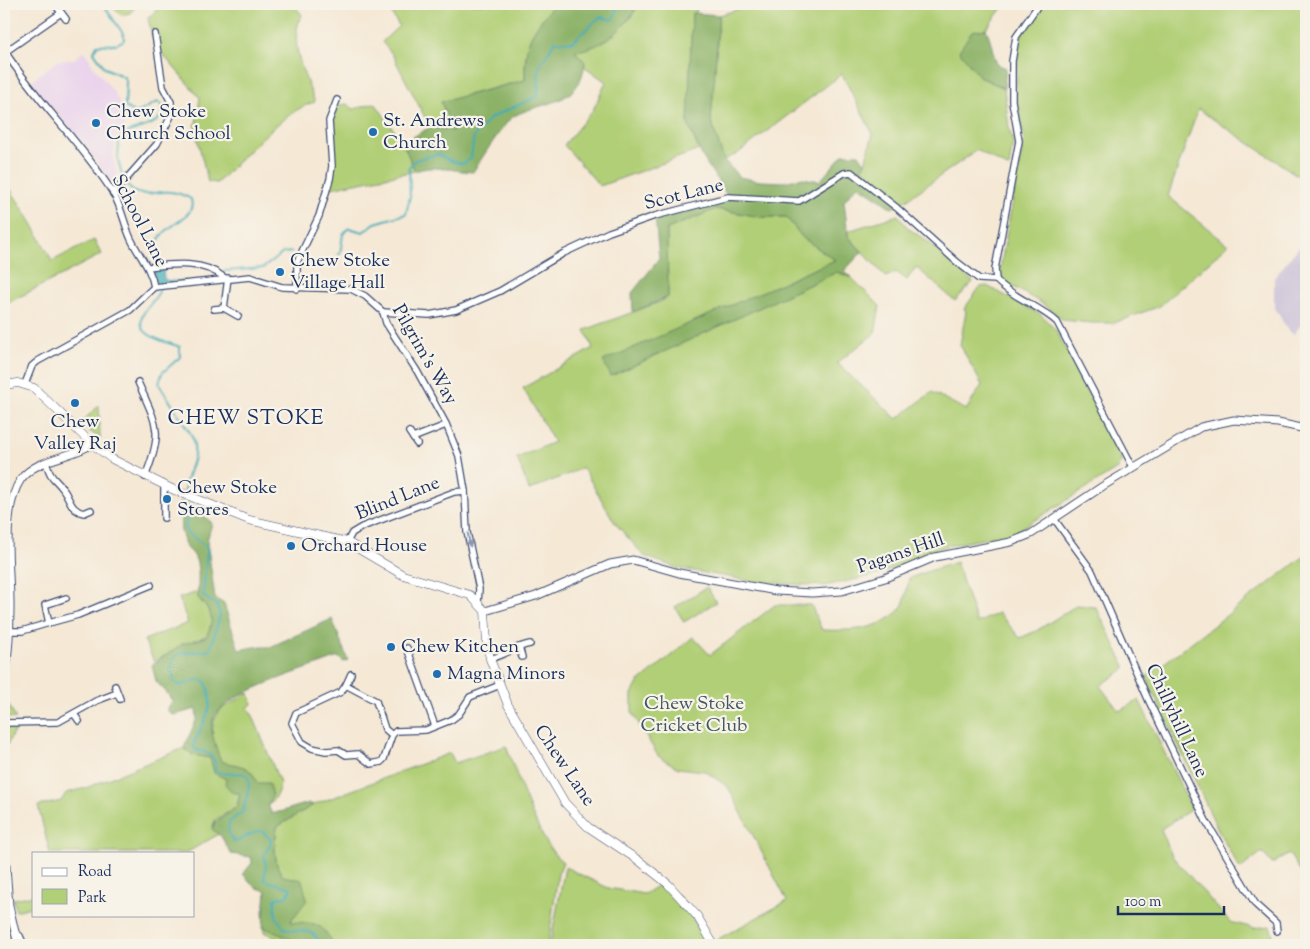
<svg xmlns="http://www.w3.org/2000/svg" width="1310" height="949" viewBox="0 0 1310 949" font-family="'Sorts Mill Goudy',serif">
<rect width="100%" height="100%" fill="#f7f3e8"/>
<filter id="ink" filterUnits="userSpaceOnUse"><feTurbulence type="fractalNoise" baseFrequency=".02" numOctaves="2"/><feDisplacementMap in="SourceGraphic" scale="10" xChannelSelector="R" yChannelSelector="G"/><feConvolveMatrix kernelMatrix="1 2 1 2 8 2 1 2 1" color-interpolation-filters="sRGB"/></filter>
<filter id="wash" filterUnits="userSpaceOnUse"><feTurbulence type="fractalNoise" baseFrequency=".0096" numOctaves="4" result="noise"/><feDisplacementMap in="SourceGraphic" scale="20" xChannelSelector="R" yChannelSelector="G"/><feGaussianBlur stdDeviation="1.12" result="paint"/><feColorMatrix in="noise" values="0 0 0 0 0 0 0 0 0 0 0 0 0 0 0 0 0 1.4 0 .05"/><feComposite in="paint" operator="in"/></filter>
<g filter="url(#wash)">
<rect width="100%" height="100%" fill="#f5e8d5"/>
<polygon fill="#e9d2ed" points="84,50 93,66 114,92 127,116 124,129 117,133 115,144 113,158 118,177 112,184 86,146 30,82 57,61 75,59"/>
<polygon fill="#c9bfd7" points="1306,238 1306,318 1294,334 1288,331 1274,306 1274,278"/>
<g fill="#b1cf76" stroke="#667f6a">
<polygon points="109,4 138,4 130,13 121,15"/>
<path d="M 163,4 L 293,4 L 302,15 C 287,41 305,76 315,102 C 285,109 241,160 217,183 L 208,182 L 195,129 L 200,98 L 154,44 L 148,18 Z"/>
<path d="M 401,4 L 554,4 C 531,34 524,41 525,80 L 441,102 L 453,131 L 430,127 L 392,54 L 382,42 L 399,26 L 392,14 Z"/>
<polygon points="639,4 699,4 695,14 692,14 688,124 699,150 600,186 564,145 593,110 606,82 584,66 585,62 574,51 630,19"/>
<polygon points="757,4 1005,4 986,29 972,31 980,77 1004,88 1009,128 1013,142 1009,168 977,150 902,203 861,168 865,163 873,134 842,74 737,154 724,160 711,121 719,15"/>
<polygon points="1044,4 1306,4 1306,50 1302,55 1306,58 1306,181 1198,109 1168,196 1228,245 1160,306 1114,323 1091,323 1063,320 1043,304 1005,282 999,275 1024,139 1016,95 1018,50 1022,33"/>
<path d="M 375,103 L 403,143 L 415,171 L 331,188 C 339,158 324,133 339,105 L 347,104 L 354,109 Z"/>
<polygon points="4,179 33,225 52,261 94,240 102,254 4,305"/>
<polygon points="716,209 761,217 786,217 803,238 835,260 604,361 611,376 837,272 852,278 880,306 875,333 837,363 897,419 932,392 966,410 982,385 960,345 966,311 964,309 980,287 987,286 1040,314 1056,330 1122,460 1117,469 1014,533 946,546 877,575 824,586 757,582 677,568 644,556 615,523 583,468 529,490 517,458 554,442 523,388 593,348 585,330 660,302 668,297 667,229"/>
<polygon points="898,215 908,228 928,242 973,282 955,301 916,267 907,280 896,272 886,277 848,236 848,231"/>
<polygon points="99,405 100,439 80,424"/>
<polygon points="10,469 4,513 4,470"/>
<polygon points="1306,555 1306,880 1289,854 1272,864 1262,852 1240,869 1221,836 1146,677"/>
<path d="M 956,562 L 977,623 L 999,613 L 1020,638 L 1036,631 L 1077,605 L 1096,607 L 1126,668 L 1100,686 L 1119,711 L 1139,700 L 1192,809 L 1161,829 L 1172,856 L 1230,922 L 1254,928 L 1270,926 L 1276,945 L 721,945 L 718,939 L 787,901 L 728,787 L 705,771 L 678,768 L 658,756 L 632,712 L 632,694 L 638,683 L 693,637 L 710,655 L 775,605 L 811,605 L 822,630 C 850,631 881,631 901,608 C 906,601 907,586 909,578 Z"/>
<polygon points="707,587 716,602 684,622 675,607"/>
<polygon points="198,592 214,609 211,633 154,661 144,640 188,623 179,598"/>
<path d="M 249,693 L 252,704 L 248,708 L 253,716 L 280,783 C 277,803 264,809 247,819 L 248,795 L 223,767 L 211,739 L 214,720 L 221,709 Z"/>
<polygon points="5,698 16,719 4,717"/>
<polygon points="11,727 16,728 4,751 4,731"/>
<path d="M 506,746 C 517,774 540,847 563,862 L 558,874 L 548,945 L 290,945 L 264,932 L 263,910 L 277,874 L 275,844 L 277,827 L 313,805 L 450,753 L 455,763 Z"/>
<polygon points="184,748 193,755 210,758 240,792 237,807 215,820 212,829 219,834 186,853 50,853 38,806 61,801 66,793 86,788"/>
<polygon points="565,867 608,888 644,894 660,884 682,899 708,945 550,945"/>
<polygon points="34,895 34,906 16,911 13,899"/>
<polygon points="4,904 12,945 4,945"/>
</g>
<g fill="#8cb267" stroke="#547062">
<path d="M 554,4 L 639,4 C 625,28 604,48 575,51 L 585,62 C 580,107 544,100 514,116 C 505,121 480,161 473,172 C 454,171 432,164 415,171 L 403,143 L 430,127 L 453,131 L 441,102 L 525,80 C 525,39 529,36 554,4 Z"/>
<polygon points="692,13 719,15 711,121 724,160 739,177 760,181 783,182 803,178 820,181 843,154 859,154 865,163 861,168 902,203 892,208 858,185 844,201 848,236 862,252 844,271 852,278 837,272 611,376 603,361 835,260 803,238 786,217 761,217 716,209 667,229 668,297 633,312 632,293 659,259 655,216 728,197 702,156 688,124"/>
<path d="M 986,29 C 992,41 992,52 997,64 L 1006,68 L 1004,88 L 980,77 L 959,51 L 972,31 Z"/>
<path d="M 180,502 L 192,506 L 212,523 L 207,541 L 215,598 L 224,604 L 239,650 L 253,647 L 270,647 L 332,619 L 348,660 L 343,662 L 338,657 C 311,669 222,692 213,720 C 209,733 217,749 221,761 C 239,767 250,763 257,783 L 269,783 L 273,794 L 268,805 L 272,814 L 309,803 L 313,805 L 277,827 C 275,844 272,862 283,876 L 302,880 L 307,900 L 290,922 C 316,923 320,921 334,945 L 304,945 L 263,927 L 266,891 L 255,887 L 243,874 L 252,863 L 251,857 L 231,854 L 221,836 L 212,829 L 215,822 L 237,807 L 240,793 L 233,793 L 225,784 L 226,779 L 214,773 L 210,758 L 193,755 L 184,748 L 197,718 L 196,709 L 174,715 L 167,710 L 173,700 L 156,681 L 152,665 L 182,644 L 206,637 C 215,619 212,612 198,598 C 197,581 203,557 186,548 L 181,531 Z"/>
</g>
<polygon fill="#3cacb8" stroke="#2c6e8b" points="153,267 163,267 164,279 170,281 171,284 158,284 155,282"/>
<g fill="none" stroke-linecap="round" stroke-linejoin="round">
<g stroke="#3cacb8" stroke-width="2">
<path d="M 103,4 L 124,35 L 124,40 L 117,44 L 97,45 L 94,52 L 105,68 L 124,77 L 126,81 L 125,107 L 135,113 C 144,112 149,104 159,102 L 163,107 C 164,128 135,126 119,137 L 118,160 L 123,179"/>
<path d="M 126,183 C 135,199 148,193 163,192 C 172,191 182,194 191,199 C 198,223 155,223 156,252 C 156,255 158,260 158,264"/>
<polyline points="338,254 340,254 343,234 349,228 363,232 375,223 406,214 410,196 409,167 415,160 438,154 451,161 464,164 471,158 474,136 492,117 538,96 539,67 555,41 572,42 600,17 613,20 619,4"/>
<polyline points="224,271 263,268 283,253 292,252"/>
<polyline points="170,281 187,281"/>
<path d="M 160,288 C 159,295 152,302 147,308 C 127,335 164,341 180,347 L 180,357 L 162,373 L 159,384 L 192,436 C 200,463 185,468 185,492"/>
<path d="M 186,497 L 186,532 L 206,546 L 207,551 L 203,596 L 217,605 L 220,615 L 210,650 C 190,655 163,645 174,681 L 180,686 L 199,679 L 205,681 C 218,706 202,723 193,746 L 195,750 C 208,752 217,755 215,770 C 226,779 247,766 249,781 C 250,788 244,805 243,812 L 229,822 C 228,830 228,837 235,842 C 246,839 251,831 262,831 L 271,840 L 269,848 L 264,853 L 266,867 L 264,880 L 291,888 L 288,895 L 275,899 L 276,917 L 284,928 C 302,935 311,924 321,945"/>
</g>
</g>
</g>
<g filter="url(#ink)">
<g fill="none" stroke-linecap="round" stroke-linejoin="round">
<g stroke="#3c4b70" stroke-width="8">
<g id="minor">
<polyline points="57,7 66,19"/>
<path d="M 4,50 C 36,101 81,142 113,193 C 122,208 124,224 131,239 C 139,256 151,268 154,287"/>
<polyline points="5,52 61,13"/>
<polyline points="113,194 157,144 171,116 171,102 163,87 155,34"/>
<path d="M 148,267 C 173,264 204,260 225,278"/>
<polyline points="996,280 995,269 1019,141 1012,101 1012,61 1016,37 1039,4"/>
<path d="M 996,280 C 1013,298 1038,305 1057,322 L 1133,467"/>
<polyline points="297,289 297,262 319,216 330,179 332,166 329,121 337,100"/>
<polyline points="224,308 228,278"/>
<polyline points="214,309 224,308 238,316"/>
<polyline points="383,312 429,315 456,310 500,291 564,253 609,232 655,216 728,197 799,201 844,173 851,172 897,208 957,262 979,279 996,280"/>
<path d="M 138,382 C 157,426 164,430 145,477"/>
<polyline points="25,384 32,366 38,361 130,310 154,287 250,277 282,287 351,289 365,296 383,312 386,323 417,371 446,424 459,456 465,491 467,532 479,589 478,602"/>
<polyline points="409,432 417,444"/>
<polyline points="413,438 446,425"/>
<path d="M 46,462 C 51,480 54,477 63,489 C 71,500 70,510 84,513 L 91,510"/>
<polyline points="164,486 164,518"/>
<polyline points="1055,520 1092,571 1148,699 1206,821 1256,905 1276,923 1277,931"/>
<polyline points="347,542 352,533 362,527 454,492 465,491"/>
<polyline points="49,623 78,615 151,585"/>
<polyline points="9,631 22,631 49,623 45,605 66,598"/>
<polyline points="519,647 522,657"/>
<polyline points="407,648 435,726"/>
<path d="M 490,659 C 504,655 515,647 530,644"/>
<polyline points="351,674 346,685 376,701 385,729 392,735"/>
<polyline points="346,685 341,692 296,713 292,723 302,742 312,748 326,751 338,750 346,755 358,754 371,764 381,762 384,759 392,735 396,731 426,730 451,720 459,714 470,697 500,685"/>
<polyline points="115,686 120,699"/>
<polyline points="74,714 79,721"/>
<polyline points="4,723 58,722 96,701 117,693"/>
<polyline points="15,932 20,936 24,945"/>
</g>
</g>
<g stroke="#3c4b70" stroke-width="9">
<g id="tertiary">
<polyline points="485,611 536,596 610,564 633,560 679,573 776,591 812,593 842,591 885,578 935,557 1011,542 1031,534 1103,486 1201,427 1234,420 1278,423 1306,429"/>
<path d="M 4,682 C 8,658 10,634 10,610 C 11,573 0,510 21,479 C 37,458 71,458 92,444"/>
<polyline points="4,842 9,906 18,945"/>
</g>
</g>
<g stroke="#3c4b70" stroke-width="9">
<polyline id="secondary" points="4,385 18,383 34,388 92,444 112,459 172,489 249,520 347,542 403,575 470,595 485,611 487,643 490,659 508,705 565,803 588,827 638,860 668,884 697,916 714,945"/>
</g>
<use href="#minor" stroke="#fff" stroke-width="5.5"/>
<use href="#tertiary" stroke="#fff" stroke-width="7"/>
<use href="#secondary" stroke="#fff" stroke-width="8"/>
</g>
<defs><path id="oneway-solid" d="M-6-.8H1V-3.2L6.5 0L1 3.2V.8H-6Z" transform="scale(1.25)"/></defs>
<use fill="#8d97ae" href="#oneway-solid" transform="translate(469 540) rotate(79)"/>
</g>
<g fill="#1f6fb2" stroke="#f7f3e8" stroke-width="2">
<circle cx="96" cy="123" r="5"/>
<circle cx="373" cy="132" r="5"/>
<circle cx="280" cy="272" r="5"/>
<circle cx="75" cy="403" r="5"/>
<circle cx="167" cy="499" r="5"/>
<circle cx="291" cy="546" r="5"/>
<circle cx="391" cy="647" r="5"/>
<circle cx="437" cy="674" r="5"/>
</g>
<g text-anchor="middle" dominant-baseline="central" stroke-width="4.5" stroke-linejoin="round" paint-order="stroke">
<g font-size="19" fill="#1b2f5e" stroke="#f7f3e8" text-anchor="start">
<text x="106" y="112">Chew Stoke<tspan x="106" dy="22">Church School</tspan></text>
<text x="383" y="121">St. Andrews<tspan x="383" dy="22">Church</tspan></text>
<text x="290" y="261">Chew Stoke<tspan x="290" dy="22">Village Hall</tspan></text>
<text x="75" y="422" text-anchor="middle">Chew<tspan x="75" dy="22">Valley Raj</tspan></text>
<text x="177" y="488">Chew Stoke<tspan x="177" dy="22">Stores</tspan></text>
<text x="301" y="546">Orchard House</text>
<text x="401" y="647">Chew Kitchen</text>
<text x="447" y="674">Magna Minors</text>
</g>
<g font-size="19" fill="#1b2f5e" stroke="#f7f3e8">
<text transform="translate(684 195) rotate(-14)">Scot Lane</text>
<text transform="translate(139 221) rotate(63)">School Lane</text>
<text transform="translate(424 355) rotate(60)">Pilgrim's Way</text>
<text transform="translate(398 499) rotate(-22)">Blind Lane</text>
<text transform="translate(901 554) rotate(-19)">Pagans Hill</text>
<text transform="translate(1176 721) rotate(65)">Chillyhill Lane</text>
<text transform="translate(564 766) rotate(56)">Chew Lane</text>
</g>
<g font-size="19" fill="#405764" stroke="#f7f3e8">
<text x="694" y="704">Chew Stoke<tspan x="694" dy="22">Cricket Club</tspan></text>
</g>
<g font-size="21" letter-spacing="1" fill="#1b2f5e" stroke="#f7f3e8">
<text x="246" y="419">CHEW STOKE</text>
</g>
</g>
<rect width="1310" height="949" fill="none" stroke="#f7f3e8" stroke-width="20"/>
<rect x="32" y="852" width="162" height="65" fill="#f7f3e8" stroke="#9fa5b1"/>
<rect x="42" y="868" width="25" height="8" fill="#ffffff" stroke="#9fa5b1"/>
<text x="78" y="876" font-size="15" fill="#1b2f5e">Road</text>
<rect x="42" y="889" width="25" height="15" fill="#b1cf76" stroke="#9fa5b1"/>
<text x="78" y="902" font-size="15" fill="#1b2f5e">Park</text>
<path d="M1118 906v8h106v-8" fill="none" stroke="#1b2f5e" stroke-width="2.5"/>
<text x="1125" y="906" font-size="15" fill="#1b2f5e" stroke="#f7f3e8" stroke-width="4" paint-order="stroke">100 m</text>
</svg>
